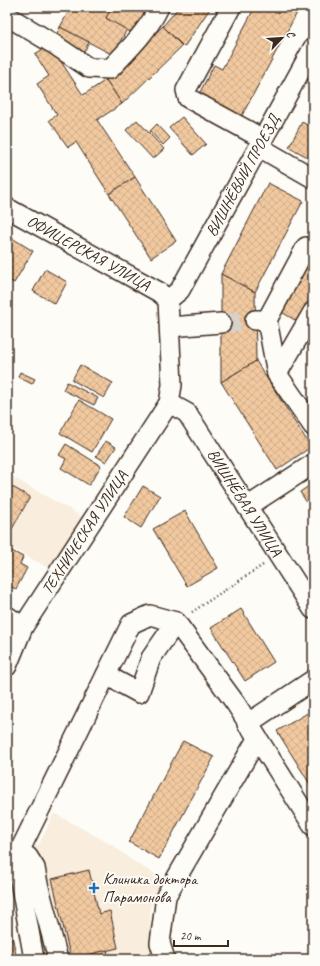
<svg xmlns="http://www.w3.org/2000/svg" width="320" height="966" viewBox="0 0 320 966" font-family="Caveat,sans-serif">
<defs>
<pattern id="building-cross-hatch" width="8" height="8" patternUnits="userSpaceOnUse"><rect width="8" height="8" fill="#f1c9a0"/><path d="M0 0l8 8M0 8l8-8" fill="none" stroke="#d0ad89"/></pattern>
</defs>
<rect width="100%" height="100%" fill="#fdfcf7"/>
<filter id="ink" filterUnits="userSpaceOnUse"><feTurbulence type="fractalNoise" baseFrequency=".025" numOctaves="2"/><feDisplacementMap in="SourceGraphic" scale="8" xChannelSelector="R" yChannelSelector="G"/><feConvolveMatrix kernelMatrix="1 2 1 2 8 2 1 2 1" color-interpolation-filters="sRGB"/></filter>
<g filter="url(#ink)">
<g fill="#f9eddd">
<polygon points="7,474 83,517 50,569 7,545"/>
<polygon points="54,813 112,845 136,863 164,879 150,908 150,920 153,947 158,959 46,959 24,865 32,847 40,843"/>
</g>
<g fill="url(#building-cross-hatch)" stroke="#3b2a1e">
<polygon points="71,7 112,7 106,18 127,29 113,55 60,27"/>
<polygon points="112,7 149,7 134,34 106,18"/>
<polygon points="179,7 211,7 184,47 163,26"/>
<polygon points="255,7 300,7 239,121 197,98 214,65 222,69"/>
<polygon points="163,26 182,46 122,104 106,80"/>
<polygon points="60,27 89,42 82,56 54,40"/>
<polygon points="50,45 83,95 106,80 122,104 97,120 135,177 109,194 76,142 68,147 49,120 57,115 37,84 49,76 35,54"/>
<polygon points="182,117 206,144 193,155 169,128"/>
<polygon points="137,120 164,149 153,159 126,130"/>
<polygon points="302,122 311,127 313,123 313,160 289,147"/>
<polygon points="157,124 170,138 163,145 150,131"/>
<polygon points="135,177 176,241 151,258 109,194"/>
<polygon points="268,183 303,201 255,292 221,274"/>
<polygon points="7,235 33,251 14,283 7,279"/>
<polygon points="308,262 313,265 313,296 298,322 280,311"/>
<polygon points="45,269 67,282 55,304 33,291"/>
<polygon points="221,274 255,292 256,361 221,382"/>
<polygon points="256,361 311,447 277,470 221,382"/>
<polygon points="80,365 113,383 104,398 72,380"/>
<polygon points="20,372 35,379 32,384 18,377"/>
<polygon points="67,382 98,398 94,405 63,390"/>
<polygon points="79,400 111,419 92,452 60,433"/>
<polygon points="106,441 116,447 106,462 96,456"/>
<polygon points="66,444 101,466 89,485 61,468 66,459 59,455"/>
<polygon points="313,483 313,512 300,492"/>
<polygon points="7,484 30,497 12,529 7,527"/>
<polygon points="143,486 160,496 141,528 124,517"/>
<polygon points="185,511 218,568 187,586 153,529"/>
<polygon points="10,550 23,557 20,564 27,568 16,589 7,585 7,555"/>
<polygon points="241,609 274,662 245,681 211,628"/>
<polygon points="311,711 313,714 313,789 277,731"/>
<polygon points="183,741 214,757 159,859 129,842"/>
<polygon points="89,870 99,914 110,911 118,948 71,959 52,879"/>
<polygon points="7,913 17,959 7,959"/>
<polygon points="107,950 109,959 71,959"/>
</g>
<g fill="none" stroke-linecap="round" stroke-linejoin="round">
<polyline stroke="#d6d2cc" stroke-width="19" stroke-dasharray="19 10" stroke-linecap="butt" points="221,323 255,320"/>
<g stroke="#3b2a1e" stroke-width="22">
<g id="minor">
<polyline points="231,7 186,90 188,98 263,139"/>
<path d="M 7,16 L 52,43 L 89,68 L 110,69 C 128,50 148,31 159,7"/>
<polyline points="259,147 313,178"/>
<path id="s1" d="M 7,208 L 159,292 L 168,300"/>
<path id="s2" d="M 168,300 L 180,290 L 313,48"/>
<polyline points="255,320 267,320 277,374 313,426"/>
<polyline points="267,320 306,247"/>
<polyline points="170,327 221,323"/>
<polyline points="277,374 313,312"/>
<path id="s3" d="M 169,403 L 187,413 L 313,609"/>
<polyline points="247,507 313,464"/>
<polyline points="7,616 23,627"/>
<path id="s4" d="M 7,666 L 23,627 L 169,403 L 172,385 L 168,300"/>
<polyline points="106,675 139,693 151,658 176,622"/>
<polyline points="247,724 313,680"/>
<polyline points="16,858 28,857 35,868 38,884 58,959"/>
<polyline points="34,959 16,858 131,624 150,615 176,622 236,704 313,826"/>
<polyline points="165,959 160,943 166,896 257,739"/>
</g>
</g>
<polyline stroke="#3b2a1e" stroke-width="2.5" stroke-dasharray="1 3" stroke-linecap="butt" points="192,612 263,565"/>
<use href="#minor" stroke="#fdfcf7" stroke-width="19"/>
</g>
</g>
<path fill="#1f6fb2" stroke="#fdfcf7" stroke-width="1.5" d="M92 882h4v4h4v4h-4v4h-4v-4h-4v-4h4z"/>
<g text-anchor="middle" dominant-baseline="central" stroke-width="4" stroke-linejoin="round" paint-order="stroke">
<g font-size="16" fill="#3b2a1e" stroke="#fdfcf7">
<text stroke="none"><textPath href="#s2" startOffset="146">ВИШНЁВЫЙ ПРОЕЗД</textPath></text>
<text stroke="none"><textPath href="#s1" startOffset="93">ОФИЦЕРСКАЯ УЛИЦА</textPath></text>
<text stroke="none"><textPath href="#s3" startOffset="127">ВИШНЁВАЯ УЛИЦА</textPath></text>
<text stroke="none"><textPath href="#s4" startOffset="155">ТЕХНИЧЕСКАЯ УЛИЦА</textPath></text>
</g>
<g font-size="16" fill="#3b2a1e" stroke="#fdfcf7" text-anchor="start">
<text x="103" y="879">Клиника доктора<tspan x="103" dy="18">Парамонова</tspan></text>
</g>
</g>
<rect width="320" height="966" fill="none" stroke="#fdfcf7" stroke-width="24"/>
<rect x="12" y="12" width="296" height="942" fill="none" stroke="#3b2a1e" stroke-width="1.5" filter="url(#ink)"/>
<g transform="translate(282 38) rotate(65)" stroke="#fdfcf7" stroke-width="3" paint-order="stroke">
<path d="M0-3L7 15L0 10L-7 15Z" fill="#3b2a1e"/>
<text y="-6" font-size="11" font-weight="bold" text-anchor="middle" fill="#3b2a1e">С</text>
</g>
<path d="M174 940v6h54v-6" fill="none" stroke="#3b2a1e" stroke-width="2"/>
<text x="180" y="940" font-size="12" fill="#3b2a1e" stroke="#fdfcf7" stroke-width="3" paint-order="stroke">20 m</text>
</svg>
